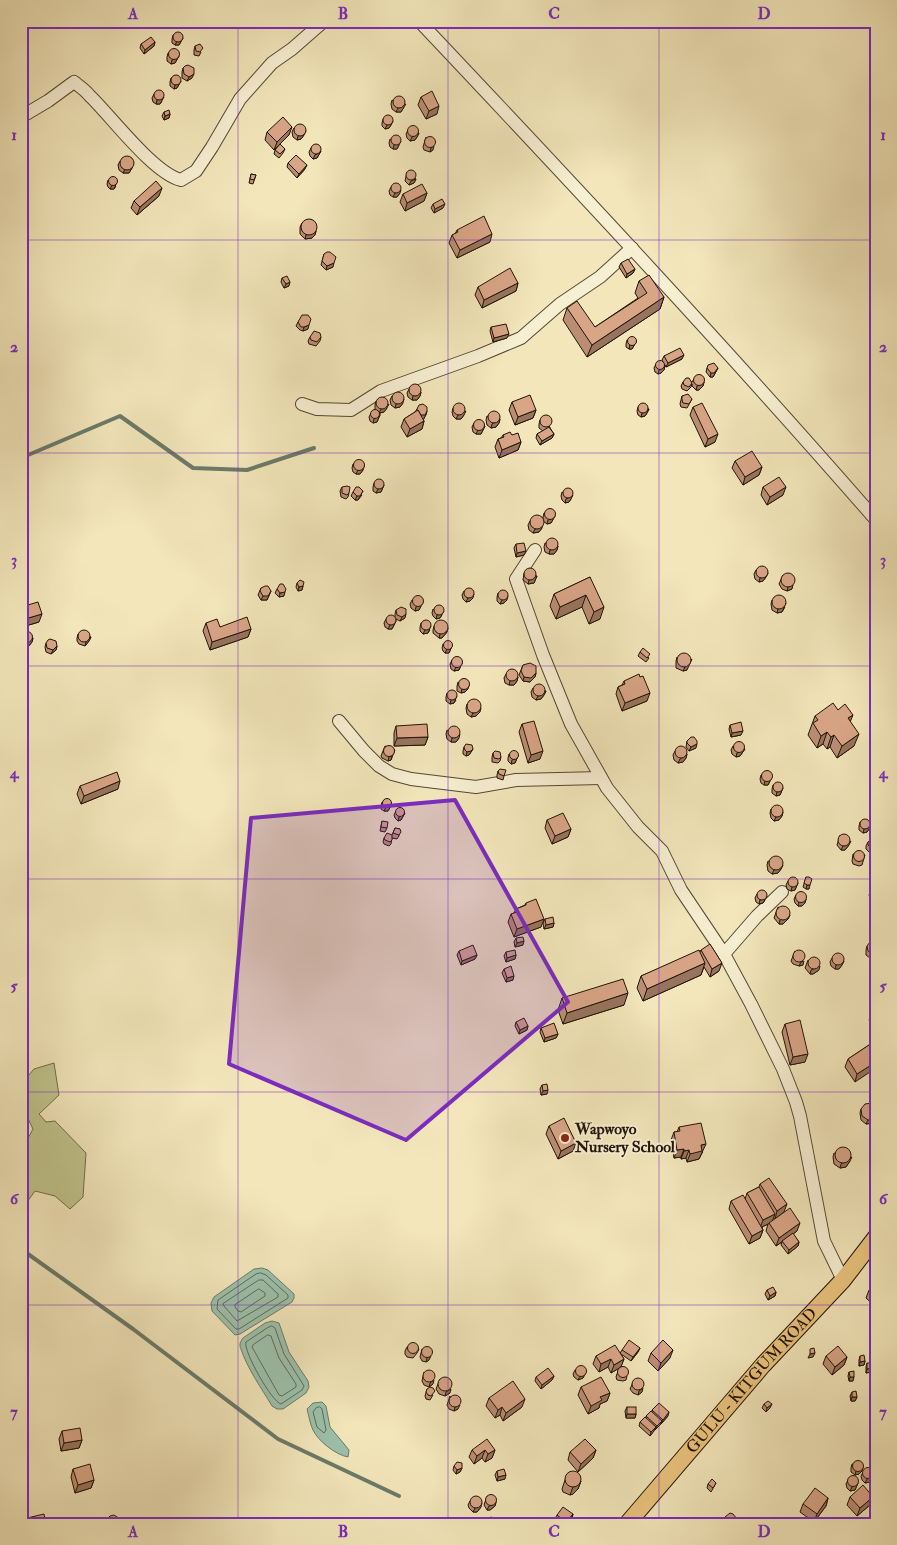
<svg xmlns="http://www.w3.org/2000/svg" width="897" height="1545" viewBox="0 0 897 1545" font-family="'IM FELL Double Pica',serif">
<rect width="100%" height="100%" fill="#f2e6ba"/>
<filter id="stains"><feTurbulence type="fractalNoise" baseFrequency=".004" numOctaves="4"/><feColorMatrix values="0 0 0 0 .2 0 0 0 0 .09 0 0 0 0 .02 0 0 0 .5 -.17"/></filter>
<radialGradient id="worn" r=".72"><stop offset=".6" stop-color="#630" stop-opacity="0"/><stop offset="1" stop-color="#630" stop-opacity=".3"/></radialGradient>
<polygon fill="#c0c38c" stroke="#706c49" points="54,1063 59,1095 39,1114 46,1122 55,1121 86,1153 83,1197 70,1209 55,1196 35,1191 27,1202 21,1200 21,1151 33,1129 21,1104 22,1083 34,1069"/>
<g fill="#9cc0ab" stroke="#6a7b69">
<polygon points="262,1268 268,1270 294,1294 294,1298 292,1302 240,1334 235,1335 212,1311 211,1303 214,1297 254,1269"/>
<path d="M 272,1321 L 279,1323 L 289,1352 L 308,1381 L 309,1387 L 306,1393 L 283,1409 L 277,1409 L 272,1406 C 262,1389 247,1368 241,1349 C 239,1345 240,1342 243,1338 L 265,1323 Z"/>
<path d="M 322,1402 L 326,1406 L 330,1427 L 349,1450 L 348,1457 C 336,1455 318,1441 313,1430 C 310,1424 309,1416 307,1409 L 313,1403 Z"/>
</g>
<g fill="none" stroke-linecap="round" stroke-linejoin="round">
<g stroke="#5e6a58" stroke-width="1">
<polygon points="261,1273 266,1275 288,1295 288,1298 239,1329 236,1329 217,1309 218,1300 256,1274"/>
<polygon points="259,1280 263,1280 278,1294 278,1297 237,1321 224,1306 223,1304"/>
<polygon points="259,1289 265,1293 265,1296 241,1312 238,1311 235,1307 235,1305"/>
<path d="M 272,1326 L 275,1328 L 284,1354 L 304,1386 L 302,1390 L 281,1404 C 272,1402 243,1351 246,1342 L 267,1328 Z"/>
<polygon points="268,1335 271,1336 279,1358 296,1384 296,1387 282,1396 279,1395 252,1347 253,1345"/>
<polygon points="320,1407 322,1409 326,1430 324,1433 317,1427 313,1412 316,1408"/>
</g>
<g stroke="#6a7b69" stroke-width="4">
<polyline points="21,458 120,416 193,468 247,470 314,448"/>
<polyline points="21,1249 133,1329 278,1439 399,1496"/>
</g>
<g stroke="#544833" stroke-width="14">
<g id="minor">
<path d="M 419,21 C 574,185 728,350 876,520"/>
<path d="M 21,117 L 48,101 L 74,82 C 79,86 85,90 89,95 C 111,116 153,173 181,180 L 196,171 L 212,147 L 240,99 L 272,63 L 292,49 L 324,21"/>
<polyline points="302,404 317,409 351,410 381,391 478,356 521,338 560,304 600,277 632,248"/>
<polyline points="535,550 516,579 543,655 571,724 607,788 638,827 662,851 681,890 724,954 751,1004 783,1069 796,1102 800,1116 824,1241 843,1280"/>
<polyline points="339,721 364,751 379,766 392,774 411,779 476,787 516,780 601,778"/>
<polyline points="724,954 757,916 782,892"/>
</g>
</g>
<g stroke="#201406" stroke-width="18">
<g id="major">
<path id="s1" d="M 627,1524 L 763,1365 L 843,1280 L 876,1237"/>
</g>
</g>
<use href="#minor" stroke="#f7efd2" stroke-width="12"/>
<use href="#major" stroke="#e9c37d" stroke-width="16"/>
</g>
<g fill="#bb8e74" stroke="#201406">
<polygon points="173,35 183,38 179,45 175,45 172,43 172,39"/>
<polygon points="155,42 154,46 144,54 140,48 141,44"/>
<polygon points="195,46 201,52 199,56 194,55 194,50"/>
<polygon points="168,53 179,56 175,63 171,64 167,61 167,57"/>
<polygon points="183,68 192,78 187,81 182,78 182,72"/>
<polygon points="171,78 181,81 177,88 174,89 170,86 170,82"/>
<polygon points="154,94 162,101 160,104 156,104 153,102 152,98"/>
<polygon points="421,97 437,114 426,119 418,105"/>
<polygon points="392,100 404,107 401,112 396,112 392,109 391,104"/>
<polygon points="164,112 170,114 169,118 164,120 162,116"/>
<polygon points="383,119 393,121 391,125 389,128 385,129 382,126 382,123"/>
<polygon points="294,128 304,135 301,139 297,140 293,137 292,132"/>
<polygon points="408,130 419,133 417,137 415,140 410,141 407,138 406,134"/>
<polygon points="267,132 289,135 274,150 265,140"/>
<polygon points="426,137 433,150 430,152 424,150 423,147"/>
<polygon points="390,139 399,145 397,149 393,149 390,147 389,143"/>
<polygon points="311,148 321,151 317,158 313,159 310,156 309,152"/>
<polygon points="285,149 283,153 279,158 274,154 275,150"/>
<polygon points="120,161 133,164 132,168 129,173 123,173 119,170 118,165"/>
<polygon points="288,163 305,169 297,178 287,167"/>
<polygon points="407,172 416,179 414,183 409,185 405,181"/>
<polygon points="251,174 256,175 253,184 249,183"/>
<polygon points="108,180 116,186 114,189 110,189 108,187 107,184"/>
<polygon points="391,187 400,193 397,197 393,197 390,195 389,191"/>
<polygon points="427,193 424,201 405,211 400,202 403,194"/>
<polygon points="159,196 137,215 131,208 134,201"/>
<polygon points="433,204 443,208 434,213 431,208"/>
<polygon points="302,223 316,231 315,235 312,238 305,239 300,234 300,227"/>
<polygon points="457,230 490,242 457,258 449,243 452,235 455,234"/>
<polygon points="324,254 333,267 326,270 321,265"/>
<polygon points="621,263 635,269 633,273 626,278 619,267"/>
<polygon points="282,278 289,286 284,288 281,282"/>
<polygon points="639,281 664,297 660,309 587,357 563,320 567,308 595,327 638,298 635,293"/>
<polygon points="518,283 516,291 482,308 475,295 478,287"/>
<polygon points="298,322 308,329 303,331 300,330 296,326"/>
<polygon points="491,327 507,338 493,342 490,331"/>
<polygon points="310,337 321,337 320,341 316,346 309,344 308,341"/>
<polygon points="627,340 636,342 632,349 629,349 626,347 626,344"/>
<polygon points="664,356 682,359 666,367 665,365 664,370 661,373 658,374 655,372 654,368 656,364 663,362 662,360"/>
<polygon points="707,368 718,368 713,377 710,377 706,372"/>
<polygon points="694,379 704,382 703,386 699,390 696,390 692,386 692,384 691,387 687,391 682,389 681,386 683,382 692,382"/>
<polygon points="409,389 421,392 420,396 417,400 412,400 408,397 407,393"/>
<polygon points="392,396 403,403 400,407 395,408 391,405 390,400"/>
<polygon points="682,396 692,399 687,408 681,407 680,404"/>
<polygon points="376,401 387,408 384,412 380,413 380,415 377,422 373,423 370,421 369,417 371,413 375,409 375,405"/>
<polygon points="512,402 536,410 533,418 515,425 509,410"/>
<polygon points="638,407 649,409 647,413 645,416 641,417 638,415 637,411"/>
<polygon points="693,407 715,442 705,447 690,415"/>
<polygon points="453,408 464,415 461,419 456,419 453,416 452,412"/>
<polygon points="417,409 427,411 426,415 423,419 424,421 422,429 407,437 401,427 404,419 415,412"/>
<polygon points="487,416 500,419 499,423 496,427 491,428 487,425 486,420"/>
<polygon points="540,420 550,427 550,428 554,434 552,438 540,445 536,438 537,434 543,431 539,428 539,424"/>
<polygon points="474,423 485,426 481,434 476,434 473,432 472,427"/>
<polygon points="503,435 512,435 521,442 518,450 499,458 495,447 498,439 501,438"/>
<polygon points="735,461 762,467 759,475 743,485 732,468"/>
<polygon points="353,464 364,466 363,470 360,474 356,474 353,472 352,468"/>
<polygon points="374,483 384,485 381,492 376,493 373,491 373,487"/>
<polygon points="342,487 349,493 348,497 346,499 341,497 340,491"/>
<polygon points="763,487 783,495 767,505 761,495"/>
<polygon points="353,492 362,495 358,500 355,500 351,496"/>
<polygon points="562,492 571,499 569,502 565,503 562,500 561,496"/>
<polygon points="544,513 555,516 551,523 547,524 543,521 543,517"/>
<polygon points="530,521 542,528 539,532 533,533 529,530 528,525"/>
<polygon points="545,543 558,546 557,550 554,554 549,554 545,552 544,547"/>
<polygon points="516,544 524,555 516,557 514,548"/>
<polygon points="756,570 768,573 766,577 763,581 759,582 755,579 754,574"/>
<polygon points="524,573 537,576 534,583 528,584 523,580"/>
<polygon points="783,575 792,589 787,591 782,589 779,584"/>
<polygon points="590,577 600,619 589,624 582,607 556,619 550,606 554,594"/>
<polygon points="297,583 303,586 302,590 298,591 296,587"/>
<polygon points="261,588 271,591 267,600 261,600 258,595"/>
<polygon points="277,589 284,596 279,597 275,593"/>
<polygon points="464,591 473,598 470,601 466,602 463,599 462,595"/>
<polygon points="498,593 507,600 504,603 500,604 497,601 497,597"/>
<polygon points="412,600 423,602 419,610 415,611 411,608 410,604"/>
<polygon points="772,600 785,607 782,612 777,613 772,610 771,604"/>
<polygon points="21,607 39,622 22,627"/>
<polygon points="433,609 442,615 440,618 436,619 433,616 432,613"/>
<polygon points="396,610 405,618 400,621 396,619 396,621 392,629 388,629 385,627 384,623 386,619 395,617 395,614"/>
<polygon points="206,623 220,627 251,629 248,637 210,650 203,631"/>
<polygon points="421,623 430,630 428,633 423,634 420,631 420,627"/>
<polygon points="434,626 448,628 447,632 442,638 439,638 433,633 433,630"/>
<polygon points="78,634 91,637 89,641 85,646 79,644 77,641 77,638"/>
<polygon points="21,637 33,638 32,642 28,647 25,647 21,644"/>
<polygon points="46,643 57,646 56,650 51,654 46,652 45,647"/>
<polygon points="443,644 452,646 449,653 445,653 443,651 442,648"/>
<polygon points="640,652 649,658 646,662 638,656"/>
<polygon points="677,657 687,670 683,671 676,668 676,661"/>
<polygon points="452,660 462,663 459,670 454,671 451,669 450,664"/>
<polygon points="523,665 536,673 535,677 530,682 523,681 519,675"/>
<polygon points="506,674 518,677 517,681 514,685 509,685 505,683 504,678"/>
<polygon points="624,681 647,701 622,711 616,694 618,687 622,685"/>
<polygon points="458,682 468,689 465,692 461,693 457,691 457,686"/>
<polygon points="533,688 546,691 544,695 541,699 536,700 532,697 531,692"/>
<polygon points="447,693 456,700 454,703 450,704 446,701 446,697"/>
<polygon points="467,704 480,712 476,716 471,717 467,714 466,708"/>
<polygon points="838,710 850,722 854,746 837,758 830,747 827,749 823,744 817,748 808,735 815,716"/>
<polygon points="522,724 540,759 528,763 519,732"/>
<polygon points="730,725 741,735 731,737 729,729"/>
<polygon points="396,726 428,737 425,745 394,746 394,733"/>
<polygon points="447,730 459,738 456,742 451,742 447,739 446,734"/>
<polygon points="687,741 696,748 689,751 686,747"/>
<polygon points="385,746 395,750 391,760 388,761 382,758 381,756"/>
<polygon points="733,746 745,749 740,756 736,757 732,754 731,750"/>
<polygon points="464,747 473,749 469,755 466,756 463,754 463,751"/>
<polygon points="675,751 687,754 686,758 683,762 678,763 674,760 673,755"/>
<polygon points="493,753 501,757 500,761 498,763 492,762 492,757"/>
<polygon points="509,754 518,756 515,763 511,764 508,761 508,758"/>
<polygon points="498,771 504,776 503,780 497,778 497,775"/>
<polygon points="761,775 772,777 768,785 764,785 761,783 760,779"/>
<polygon points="773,785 783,788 780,795 776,796 772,793 772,789"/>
<polygon points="80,786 118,789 81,804 77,794"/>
<polygon points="382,802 392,804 388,811 384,811 381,809 381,806"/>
<polygon points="771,809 783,812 782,816 779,820 774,821 771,818 770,813"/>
<polygon points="396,811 405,813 401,820 398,821 395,818 394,815"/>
<polygon points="547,820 571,829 568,837 552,844 545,828"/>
<polygon points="382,821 387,828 385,832 380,831"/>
<polygon points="860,822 871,825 869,829 867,832 863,833 859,830 859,826"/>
<polygon points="395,828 400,829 399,836 397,839 392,838 391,844 389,846 384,844 383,842 384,838 392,835"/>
<polygon points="840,835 849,845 845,850 841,850 837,845"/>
<polygon points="876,839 876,851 870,853 866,849 866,846 868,842"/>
<polygon points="853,854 865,855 862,865 859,866 853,864 852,861"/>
<polygon points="768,861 783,865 781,869 778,873 772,874 768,871 767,865"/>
<polygon points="806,877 809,889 806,889 803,887"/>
<polygon points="788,881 798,883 795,890 791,891 787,889 786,885"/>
<polygon points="876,885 876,903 874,904 869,895 872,887"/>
<polygon points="757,894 765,900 763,903 759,904 756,902 755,898"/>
<polygon points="796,895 806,899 805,903 802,906 798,906 795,903 794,899"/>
<polygon points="526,903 541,927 514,937 508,922 511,914 514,913 516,909 525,905"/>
<polygon points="778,907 790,915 788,919 783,924 779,924 774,918"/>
<polygon points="545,919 554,923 553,927 544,929 543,923"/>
<polygon points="516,938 523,945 515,947 514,942"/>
<polygon points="876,942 876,957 870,958 866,955 866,950 867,946"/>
<polygon points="701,950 719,971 710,977 704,967 701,975 643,1001 637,988 641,976 700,952"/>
<polygon points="459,951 477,955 475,959 461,965 457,955"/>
<polygon points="795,951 803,965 799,966 793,964 791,961"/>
<polygon points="506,952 516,955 515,959 506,962 504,956"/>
<polygon points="832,958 844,961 842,965 839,969 835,969 831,966 830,962"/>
<polygon points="808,960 819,970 813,974 810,974 805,968"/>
<polygon points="504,969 513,980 506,982 502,973"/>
<polygon points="562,998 624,1005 563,1024 558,1010"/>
<polygon points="876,1003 876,1025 874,1026 869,1020 871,1016 875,1014 871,1009 873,1005"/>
<polygon points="516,1022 528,1026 527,1030 519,1034 515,1026"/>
<polygon points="785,1024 805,1062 790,1065 782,1032"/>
<polygon points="541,1028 558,1034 556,1038 544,1042 540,1032"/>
<polygon points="872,1043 855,1082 845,1067 848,1059"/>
<polygon points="542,1085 547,1094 541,1095 540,1089"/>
<polygon points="861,1109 873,1123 866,1124 861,1120 860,1113"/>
<polygon points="549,1126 573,1151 558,1159 546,1134"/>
<polygon points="679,1127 703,1152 702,1153 699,1159 687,1162 686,1158 681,1159 681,1157 674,1158 671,1140 674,1132 677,1132"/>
<polygon points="834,1153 850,1161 846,1167 840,1168 834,1164 833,1157"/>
<polygon points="760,1184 787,1204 775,1219 773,1217 772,1221 797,1231 793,1234 799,1242 798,1246 788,1254 781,1245 782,1242 776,1246 766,1231 768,1224 762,1227 763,1230 760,1238 749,1244 729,1209 731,1201 745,1199 747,1193 759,1187"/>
<polygon points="876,1283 876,1307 866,1298 869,1290"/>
<polygon points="767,1290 776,1292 775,1296 768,1300 765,1294"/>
<polygon points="407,1347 419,1349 417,1353 413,1358 407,1357 405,1354 405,1351"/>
<polygon points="640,1348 638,1352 631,1361 621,1354 624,1359 621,1366 627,1376 626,1380 623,1381 617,1380 616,1377 619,1368 611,1373 608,1367 599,1372 593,1364 596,1356 620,1353 622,1350"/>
<polygon points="422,1349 429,1360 426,1362 422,1361 420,1357"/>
<polygon points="651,1353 670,1358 658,1371 648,1361"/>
<polygon points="826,1356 847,1357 844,1365 832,1375 823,1364"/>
<polygon points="860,1356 865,1361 864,1365 859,1366 859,1360"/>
<polygon points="867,1363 872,1368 871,1372 866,1373 866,1367"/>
<polygon points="575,1370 586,1372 583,1378 578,1380 574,1377 573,1374"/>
<polygon points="424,1372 433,1384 429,1387 424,1385 422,1381"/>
<polygon points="849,1372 853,1381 849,1381 848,1376"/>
<polygon points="554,1376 552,1380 541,1389 535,1381 536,1377"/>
<polygon points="440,1379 450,1393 445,1396 439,1394 436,1389"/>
<polygon points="876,1379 876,1395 872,1396 871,1388 874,1380"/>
<polygon points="634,1380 642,1392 638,1395 633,1393 630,1389"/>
<polygon points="581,1387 610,1393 607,1401 600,1404 599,1408 588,1414 578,1395"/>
<polygon points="427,1389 433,1395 430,1400 426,1399 425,1396"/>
<polygon points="852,1392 857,1397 855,1401 851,1401 850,1396"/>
<polygon points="450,1396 458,1409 454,1411 449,1409 447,1405"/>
<polygon points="489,1398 522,1407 503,1421 500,1415 495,1418 486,1406"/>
<polygon points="764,1404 770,1408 766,1412 762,1408"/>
<polygon points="627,1407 636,1414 635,1418 626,1418 625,1411"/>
<polygon points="652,1410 668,1416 661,1424 661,1423 660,1425 655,1430 655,1429 650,1436 639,1426 640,1422 646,1418 646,1416 652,1412"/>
<polygon points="62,1431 82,1440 79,1448 61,1451 59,1439"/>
<polygon points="472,1450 495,1450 492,1458 485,1462 482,1458 474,1464 469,1457"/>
<polygon points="596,1450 593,1458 578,1472 568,1460 570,1452"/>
<polygon points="852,1464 863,1467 862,1471 859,1474 855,1475 851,1472 851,1468"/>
<polygon points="454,1466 462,1468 460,1472 456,1474 453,1470"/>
<polygon points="73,1469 94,1480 91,1488 75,1493 71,1477"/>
<polygon points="497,1471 505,1479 497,1481 495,1475"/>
<polygon points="863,1472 872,1478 870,1482 865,1483 862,1480 861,1476"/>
<polygon points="567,1474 581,1481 578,1489 573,1494 570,1495 563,1492 562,1489"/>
<polygon points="848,1480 858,1483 855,1490 850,1491 847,1488 846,1484"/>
<polygon points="716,1483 711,1492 707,1488 708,1484"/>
<polygon points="487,1496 496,1502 495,1506 490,1510 487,1510 484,1505"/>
<polygon points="850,1497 873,1497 870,1505 857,1516 847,1505"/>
<polygon points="828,1498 826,1506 814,1522 800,1512 803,1504"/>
<polygon points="470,1501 481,1507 477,1512 473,1512 469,1508 468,1505"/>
<polygon points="573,1514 572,1518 567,1524 561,1524 555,1519 557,1515"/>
<polygon points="725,1517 736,1524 723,1524"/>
</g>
<g fill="#98745e" stroke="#201406">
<polygon points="183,38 179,45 175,45 177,41"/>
<polygon points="155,42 154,46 144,54 145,50"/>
<polygon points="179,56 175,63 171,64 172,60"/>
<polygon points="194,74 192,78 187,81 189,77"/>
<polygon points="181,81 177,88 174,89 175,85"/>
<polygon points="164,97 160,104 156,104 157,100"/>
<polygon points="406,104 404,107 401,112 396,112 398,108"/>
<polygon points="439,106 437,114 426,119 429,111"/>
<polygon points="170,114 169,118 164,120 165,116"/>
<polygon points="393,121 391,125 389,128 385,129 387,125"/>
<polygon points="292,127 289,135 274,150 277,142"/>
<polygon points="306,131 304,135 301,139 297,140 298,136"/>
<polygon points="419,133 417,137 415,140 410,141 412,137"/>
<polygon points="401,141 397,149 393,149 394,145"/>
<polygon points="434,146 433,150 430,152 431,148"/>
<polygon points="321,151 317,158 313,159 315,155"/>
<polygon points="133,164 132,168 129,173 123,173 125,169"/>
<polygon points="307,165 305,169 297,178 299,174"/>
<polygon points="416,179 414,183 409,185 411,181"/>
<polygon points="117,182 114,189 110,189 112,185"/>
<polygon points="162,188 159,196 137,215 140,207"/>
<polygon points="401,190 400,193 397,197 393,197 395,193"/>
<polygon points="427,193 424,201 405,211 407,203"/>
<polygon points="445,204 443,208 434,213 435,209"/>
<polygon points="316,231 315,235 312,238 305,239 306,235"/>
<polygon points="492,234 490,242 457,258 460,250"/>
<polygon points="334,263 333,267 326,270 327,266"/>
<polygon points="635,269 633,273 626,278 627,274"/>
<polygon points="290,282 289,286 284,288 286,284"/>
<polygon points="518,283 516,291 482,308 484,300"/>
<polygon points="664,297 660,309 587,357 592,345"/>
<polygon points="309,325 308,329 303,331 304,327"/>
<polygon points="509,334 507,338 493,342 494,338"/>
<polygon points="636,342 632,349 629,349 630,345"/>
<polygon points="684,355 682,359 666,367 668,363"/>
<polygon points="665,366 664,370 661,373 658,374 659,370"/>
<polygon points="718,368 713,377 710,377 711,373"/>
<polygon points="704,382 703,386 699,390 696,390 697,386"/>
<polygon points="421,392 420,396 417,400 412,400 413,396"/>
<polygon points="404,399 403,403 400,407 395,408 396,404"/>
<polygon points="389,404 387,408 384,412 379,413 381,409"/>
<polygon points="649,409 647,413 645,416 641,417 642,413"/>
<polygon points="536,410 533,418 515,425 518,417"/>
<polygon points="427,411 424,419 419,419 421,415"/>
<polygon points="466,411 464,415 461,419 456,419 458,415"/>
<polygon points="380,415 377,422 373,423 374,419"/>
<polygon points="500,419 499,423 496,427 491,428 492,424"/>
<polygon points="424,421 422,429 407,437 410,429"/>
<polygon points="485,426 481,434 476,434 478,430"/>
<polygon points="554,434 552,438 540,445 542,441"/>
<polygon points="718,434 715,442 705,447 708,439"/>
<polygon points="521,442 518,450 499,458 502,450"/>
<polygon points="364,466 363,470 360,474 356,474 358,470"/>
<polygon points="762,467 759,475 743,485 745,477"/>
<polygon points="384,485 381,492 376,493 378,489"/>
<polygon points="786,487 783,495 767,505 770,497"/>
<polygon points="363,491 358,500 355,500 357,496"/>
<polygon points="573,495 571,499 569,502 565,503 566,499"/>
<polygon points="555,516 551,523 547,524 548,520"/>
<polygon points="543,524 542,528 539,532 533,533 535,529"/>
<polygon points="558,546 557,550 554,554 549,554 550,550"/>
<polygon points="526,551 524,555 516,557 517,553"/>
<polygon points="768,573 766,577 763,581 759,582 760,578"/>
<polygon points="537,576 534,583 528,584 529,580"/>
<polygon points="793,585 792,589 787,591 788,587"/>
<polygon points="303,586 302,590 298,591 299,587"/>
<polygon points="271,591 267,600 261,600 263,596"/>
<polygon points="285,592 284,596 279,597 280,593"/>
<polygon points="474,594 473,598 470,601 466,602 468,598"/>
<polygon points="586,595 582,607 556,619 560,607"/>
<polygon points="508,596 507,600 504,603 500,604 502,600"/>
<polygon points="423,602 419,610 415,611 416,607"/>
<polygon points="786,603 782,612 777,613 778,609"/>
<polygon points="604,607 600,619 589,624 594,612"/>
<polygon points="444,611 440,618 436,619 437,615"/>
<polygon points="42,614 39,622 22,627 25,619"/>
<polygon points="406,614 405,618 400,621 402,617"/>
<polygon points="396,621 392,629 388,629 390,625"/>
<polygon points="431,626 428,633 423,634 425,630"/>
<polygon points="448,628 447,632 442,638 439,638 440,634"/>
<polygon points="251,629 248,637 210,650 212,642"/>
<polygon points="91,637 89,641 85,646 86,642"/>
<polygon points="33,638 32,642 28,647 25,647 27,643"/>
<polygon points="57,646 56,650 51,654 53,650"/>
<polygon points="452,646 449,653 445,653 447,649"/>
<polygon points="692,659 687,670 683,671 685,667"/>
<polygon points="462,663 459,670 454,671 456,667"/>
<polygon points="536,673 535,677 530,682 523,681 524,677"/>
<polygon points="518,677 517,681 514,685 509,685 510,681"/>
<polygon points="469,685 468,689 465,692 461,693 462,689"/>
<polygon points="546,691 544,695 541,699 536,700 538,696"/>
<polygon points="650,693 647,701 622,711 625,703"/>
<polygon points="457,696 454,703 450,704 451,700"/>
<polygon points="481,708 480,712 476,716 471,717 473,713"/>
<polygon points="853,715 848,727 848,718"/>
<polygon points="743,731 741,735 731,737 732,733"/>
<polygon points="827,732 823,744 817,748 821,736"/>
<polygon points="460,734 459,738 456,742 451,742 452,738"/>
<polygon points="859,734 854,746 837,758 842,746"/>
<polygon points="834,735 830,747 827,749 831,737"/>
<polygon points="428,737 425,745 394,746 397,738"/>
<polygon points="697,744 696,748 689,751 691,747"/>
<polygon points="473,749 469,755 466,756 467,752"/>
<polygon points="745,749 740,756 736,757 737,753"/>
<polygon points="543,751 540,759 528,763 531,755"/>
<polygon points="687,754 686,758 683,762 678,763 680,759"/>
<polygon points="392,756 391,760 388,761 389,757"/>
<polygon points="518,756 515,763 511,764 512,760"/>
<polygon points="772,777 768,785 764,785 765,781"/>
<polygon points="120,781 118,789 81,804 84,796"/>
<polygon points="783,788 780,795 776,796 777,792"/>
<polygon points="392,804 388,811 384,811 386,807"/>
<polygon points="783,812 782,816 779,820 774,821 776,817"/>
<polygon points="405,813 401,820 398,821 399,817"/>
<polygon points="871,825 869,829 867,832 863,833 864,829"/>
<polygon points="571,829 568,837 552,844 555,836"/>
<polygon points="851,841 849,845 845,850 841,850 843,846"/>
<polygon points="876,848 876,851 870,853 872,849"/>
<polygon points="783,865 781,869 778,873 772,874 774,870"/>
<polygon points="798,883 795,890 791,891 792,887"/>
<polygon points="807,885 810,885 809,889 806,889"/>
<polygon points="767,896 763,903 759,904 760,900"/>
<polygon points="806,899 805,903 802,906 798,906 799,902"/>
<polygon points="790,915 788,919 783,924 779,924 780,920"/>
<polygon points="544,919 541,927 514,937 517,929"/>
<polygon points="554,923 553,927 544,929 546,925"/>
<polygon points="524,941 523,945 515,947 517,943"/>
<polygon points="876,953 875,957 870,958 872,954"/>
<polygon points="477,955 475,959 461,965 462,961"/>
<polygon points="516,955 515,959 506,962 507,958"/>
<polygon points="804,961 803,965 799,966 801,962"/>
<polygon points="844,961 842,965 839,969 835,969 836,965"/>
<polygon points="705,963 701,975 643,1001 647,989"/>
<polygon points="722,963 719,971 710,977 712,969"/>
<polygon points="820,966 819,970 813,974 810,974 811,970"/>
<polygon points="514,976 513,980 506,982 507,978"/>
<polygon points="628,993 624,1005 563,1024 567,1013"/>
<polygon points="528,1026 527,1030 519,1034 520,1030"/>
<polygon points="558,1034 556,1038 544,1042 545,1038"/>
<polygon points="808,1054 805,1062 790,1065 793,1057"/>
<polygon points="876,1062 876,1068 855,1082 857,1074"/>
<polygon points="548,1090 547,1094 541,1095 543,1091"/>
<polygon points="876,1117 876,1119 873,1123 866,1124 868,1120"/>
<polygon points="576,1143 573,1151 558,1159 561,1151"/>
<polygon points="706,1144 699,1159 687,1162 690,1154 701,1145"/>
<polygon points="684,1149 681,1157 674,1158 677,1150"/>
<polygon points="689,1150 686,1158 681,1159 684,1151"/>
<polygon points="852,1157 850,1161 846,1167 840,1168 841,1164"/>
<polygon points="787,1204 784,1212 775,1219 777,1211"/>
<polygon points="775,1214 772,1222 760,1228 763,1220"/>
<polygon points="800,1223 797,1231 776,1246 779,1238"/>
<polygon points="763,1230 760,1238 749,1244 752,1236"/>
<polygon points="799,1242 798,1246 788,1254 789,1250"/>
<polygon points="776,1292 775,1296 768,1300 770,1296"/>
<polygon points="640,1348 638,1352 631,1361 633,1357"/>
<polygon points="673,1350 670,1358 658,1371 661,1363"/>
<polygon points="815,1353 813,1357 808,1358 810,1354"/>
<polygon points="431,1356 429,1360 426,1362 427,1358"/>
<polygon points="847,1357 844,1365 832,1375 835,1367"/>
<polygon points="611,1359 608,1367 599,1372 601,1364"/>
<polygon points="624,1359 621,1367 611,1373 614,1365"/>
<polygon points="865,1361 864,1365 859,1366 860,1362"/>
<polygon points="872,1368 871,1372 866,1373 867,1369"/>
<polygon points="585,1374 583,1378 578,1380 580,1376"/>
<polygon points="554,1376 552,1380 541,1389 542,1385"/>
<polygon points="850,1377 854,1377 853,1381 849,1381"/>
<polygon points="434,1380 433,1384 429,1387 430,1383"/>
<polygon points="643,1388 642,1392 638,1395 639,1391"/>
<polygon points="875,1388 876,1388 876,1395 872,1396"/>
<polygon points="451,1389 450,1393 445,1396 446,1392"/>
<polygon points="610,1393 607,1401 600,1404 599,1408 588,1414 591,1406 600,1397"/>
<polygon points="852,1397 857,1397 855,1401 851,1401"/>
<polygon points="525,1399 522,1407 503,1421 506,1413"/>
<polygon points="772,1404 770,1408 766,1412 767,1408"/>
<polygon points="460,1405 458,1409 454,1411 455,1407"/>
<polygon points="502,1407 500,1415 495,1418 498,1410"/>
<polygon points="669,1412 668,1416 661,1424 663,1420"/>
<polygon points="627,1414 636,1414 635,1418 626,1418"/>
<polygon points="662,1421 660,1425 655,1430 657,1426"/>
<polygon points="656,1427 654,1431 650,1436 651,1432"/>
<polygon points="82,1440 79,1448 61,1451 64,1443"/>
<polygon points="485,1450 482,1458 474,1464 477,1456"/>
<polygon points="495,1450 492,1458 485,1462 488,1454"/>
<polygon points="596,1450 593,1458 578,1472 581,1464"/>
<polygon points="863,1467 862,1471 859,1474 855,1475 856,1471"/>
<polygon points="462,1468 460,1472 456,1474 457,1470"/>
<polygon points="874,1474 870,1482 865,1483 867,1479"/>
<polygon points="506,1475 505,1479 497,1481 498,1477"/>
<polygon points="94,1480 91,1488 75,1493 78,1485"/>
<polygon points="581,1481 578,1489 573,1494 570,1495 573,1487"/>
<polygon points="858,1483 855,1490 850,1491 852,1487"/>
<polygon points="873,1497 870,1505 857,1516 860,1508"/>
<polygon points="828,1498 826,1506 814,1522 817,1514"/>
<polygon points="496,1502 495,1506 490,1510 487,1510 489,1506"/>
<polygon points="482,1503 481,1507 477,1512 473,1512 475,1508"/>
<polygon points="573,1514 572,1518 567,1524 566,1524"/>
</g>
<g fill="#d9a587" stroke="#201406">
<circle cx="178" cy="37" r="5"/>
<polygon points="151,37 155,42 145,50 141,44"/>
<polygon points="200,44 203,48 200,52 196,51 195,46"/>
<circle cx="174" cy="54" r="5.5"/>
<polygon points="188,65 194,68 194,74 189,77 184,74 183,68 185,66"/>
<circle cx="176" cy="80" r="5"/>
<circle cx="159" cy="95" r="5"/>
<polygon points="432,91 439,106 429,111 421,97"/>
<circle cx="399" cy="102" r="6"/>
<polygon points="169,110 170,114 165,116 164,112"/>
<circle cx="388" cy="120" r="5"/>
<polygon points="283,117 292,127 277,142 267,132"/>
<circle cx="300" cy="130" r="6"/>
<circle cx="413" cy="131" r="5.5"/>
<circle cx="396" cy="140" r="5"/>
<circle cx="430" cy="142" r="5.5"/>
<circle cx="316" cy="149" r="5"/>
<polygon points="280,144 285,149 280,154 275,150"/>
<polygon points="296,155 307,165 299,174 288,163"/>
<circle cx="127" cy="163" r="7"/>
<circle cx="411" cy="175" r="5"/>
<polygon points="251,174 256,175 254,180 250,179"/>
<circle cx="113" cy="181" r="4.5"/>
<polygon points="156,181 162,188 140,207 134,201"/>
<circle cx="396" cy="188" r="5"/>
<polygon points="422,184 427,193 407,203 403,194"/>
<polygon points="442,199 445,204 435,209 433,204"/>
<polygon points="484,216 492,234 460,250 452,235 458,232 457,230"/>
<circle cx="309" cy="227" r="8"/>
<polygon points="327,252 330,252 336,257 334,263 327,266 322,261 324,254"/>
<polygon points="628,259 635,269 627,274 621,263"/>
<polygon points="510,268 518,283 484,300 478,287"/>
<polygon points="649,275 664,297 592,345 567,308 577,301 595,327 647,293 639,281"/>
<polygon points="287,276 290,282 286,284 282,278"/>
<polygon points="302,315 308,315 311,319 309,325 304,327 301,327 298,322"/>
<polygon points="506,324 509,334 494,338 491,327"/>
<polygon points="314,331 320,333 321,337 317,342 311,340 310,337"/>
<circle cx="632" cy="341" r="4.5"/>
<polygon points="680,348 684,355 668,363 664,356"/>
<circle cx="660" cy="365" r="4.5"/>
<polygon points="714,363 718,368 714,373 711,373 707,368 708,365"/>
<circle cx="699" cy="380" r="5.5"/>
<polygon points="686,378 689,378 692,383 689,387 684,385 683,382"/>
<circle cx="415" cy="390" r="6"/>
<circle cx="398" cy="398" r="6"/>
<polygon points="688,394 692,399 689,404 683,403 682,400 682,396"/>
<polygon points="530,395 536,410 518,417 512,402"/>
<circle cx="382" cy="403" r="6"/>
<polygon points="702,403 718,434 708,439 693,407"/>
<circle cx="643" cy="408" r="5"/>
<circle cx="459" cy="409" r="6"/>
<polygon points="423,404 427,407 427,411 425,415 421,415 418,410 417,411 417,409 419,405"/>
<circle cx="375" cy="414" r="4.5"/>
<polygon points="418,410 424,421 410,429 404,419"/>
<circle cx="494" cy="417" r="6"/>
<circle cx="546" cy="421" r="6"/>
<circle cx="479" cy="425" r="5.5"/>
<polygon points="549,427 554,434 542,441 537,434"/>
<polygon points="510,432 512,435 518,433 521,442 502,450 498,439 504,437 503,435"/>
<polygon points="752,451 762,467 745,477 735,461"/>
<circle cx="359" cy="465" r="5.5"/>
<polygon points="779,477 786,487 770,497 763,487"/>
<circle cx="379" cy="484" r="5"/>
<polygon points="347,486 350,487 349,493 347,495 342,493 342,487"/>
<polygon points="356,487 359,487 363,491 360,496 357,496 353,492"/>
<circle cx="568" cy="493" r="5"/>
<circle cx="550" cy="514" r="5.5"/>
<circle cx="537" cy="522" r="7"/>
<circle cx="552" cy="544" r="6"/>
<polygon points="524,543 526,551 517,553 516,544"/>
<circle cx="762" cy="572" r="6"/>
<circle cx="530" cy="574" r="6"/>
<circle cx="788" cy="580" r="7"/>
<polygon points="590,577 604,607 594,612 586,595 560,607 554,594"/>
<polygon points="300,580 304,582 303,586 299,587 297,583"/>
<polygon points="280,584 283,584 286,589 285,592 280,593 277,589"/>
<polygon points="265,586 268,586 271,591 268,596 263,596 260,591 261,588"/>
<circle cx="469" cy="593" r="5"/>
<circle cx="503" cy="595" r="5"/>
<circle cx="779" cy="602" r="7"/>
<circle cx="418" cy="601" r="5.5"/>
<polygon points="38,602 42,614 25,619 21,607"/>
<circle cx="439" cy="610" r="5"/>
<polygon points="401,607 406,609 406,614 402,617 397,615 396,610"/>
<circle cx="391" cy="620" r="5"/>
<polygon points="247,617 251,629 212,642 206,623 217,619 220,627"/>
<circle cx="426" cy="625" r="5"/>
<circle cx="441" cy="627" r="7"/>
<circle cx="84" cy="636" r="6"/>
<circle cx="27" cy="637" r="5.5"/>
<polygon points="50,639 56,641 57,646 53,650 47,648 46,643 48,640"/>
<circle cx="448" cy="645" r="4.5"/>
<polygon points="643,648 650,654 647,658 640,652"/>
<circle cx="684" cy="660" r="7"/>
<circle cx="457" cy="662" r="5.5"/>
<polygon points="530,663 536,666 536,673 531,678 524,677 521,671 523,665"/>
<circle cx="512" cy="675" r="6"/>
<polygon points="639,674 640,677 643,676 650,693 625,703 618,687 625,684 624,681"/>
<circle cx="464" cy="684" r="5.5"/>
<circle cx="539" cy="690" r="6"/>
<circle cx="452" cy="695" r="5"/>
<circle cx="474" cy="706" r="7"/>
<polygon points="833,703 838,710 845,704 853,715 848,718 859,734 842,746 834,735 831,737 827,732 821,736 813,723 818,720 815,716"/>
<polygon points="534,721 543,751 531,755 522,724"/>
<polygon points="741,722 743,731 732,733 730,725"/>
<polygon points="427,724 428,737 397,738 396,726"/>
<circle cx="454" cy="732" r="6"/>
<polygon points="691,737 694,737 697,741 697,744 691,747 687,743 687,741"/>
<circle cx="739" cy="747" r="5.5"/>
<polygon points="466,744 472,745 473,749 471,751 467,752 465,750 464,747"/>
<circle cx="389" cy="751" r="5.5"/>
<circle cx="681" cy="752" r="6"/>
<circle cx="514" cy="755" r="4.5"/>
<polygon points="495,751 500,752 501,757 499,759 494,758 493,753"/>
<polygon points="500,769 506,770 504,776 499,774 498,771"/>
<circle cx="767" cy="776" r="5.5"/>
<polygon points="117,772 120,781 84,796 80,786"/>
<circle cx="778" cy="787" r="5"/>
<circle cx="387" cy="803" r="4.5"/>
<circle cx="777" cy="811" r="6"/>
<circle cx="400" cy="812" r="4.5"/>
<polygon points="563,813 571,829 555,836 547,820"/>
<circle cx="865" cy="824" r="5"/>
<polygon points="382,821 388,822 387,828 381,827"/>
<polygon points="395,828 400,829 401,832 399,835 393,833"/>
<polygon points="387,833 392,835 392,840 390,842 385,840 384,838"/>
<circle cx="844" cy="840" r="6"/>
<polygon points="872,838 875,838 876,839 876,848 872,849 868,845 868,842"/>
<circle cx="859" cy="856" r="5.5"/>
<circle cx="776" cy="863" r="7"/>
<circle cx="793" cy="882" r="5"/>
<polygon points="806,877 809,877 812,879 810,885 807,885 804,883"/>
<polygon points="876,885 876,894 872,887"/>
<circle cx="762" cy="895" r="5"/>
<circle cx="801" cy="897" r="5.5"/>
<polygon points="536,899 544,919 517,929 511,914 517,912 516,909 526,905 526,903"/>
<circle cx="783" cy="913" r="7"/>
<polygon points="553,917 554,923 546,925 545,919"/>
<polygon points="523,937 524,941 517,943 516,938"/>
<polygon points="875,941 876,953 872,954 868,951 867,946 870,942"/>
<polygon points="710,944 722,963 712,969 701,950"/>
<polygon points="473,945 477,955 462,961 459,951"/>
<circle cx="799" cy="956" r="6"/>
<polygon points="515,950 516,955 507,958 506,952"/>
<polygon points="699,950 705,963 647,989 641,976"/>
<circle cx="838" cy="959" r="6"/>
<circle cx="814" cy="963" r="6"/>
<polygon points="511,966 514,976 507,978 504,969"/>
<polygon points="623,979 628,993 567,1013 562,998"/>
<polygon points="876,1003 876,1009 873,1005"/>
<polygon points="876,1013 876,1022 875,1022 871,1016"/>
<polygon points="524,1018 528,1026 520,1030 516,1022"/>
<polygon points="800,1020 808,1054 793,1057 785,1024"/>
<polygon points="554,1023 558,1034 545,1038 541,1028"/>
<polygon points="872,1043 876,1050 876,1062 857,1074 848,1059"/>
<polygon points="547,1084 548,1090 543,1091 542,1085"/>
<polygon points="872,1103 876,1106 876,1117 874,1119 868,1120 862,1116 861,1109 865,1104"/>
<polygon points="564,1118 576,1143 561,1151 549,1126"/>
<polygon points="701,1123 706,1144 701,1145 702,1151 690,1154 689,1150 684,1151 684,1149 677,1150 674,1132 680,1131 679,1127"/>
<circle cx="843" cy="1155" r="8"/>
<polygon points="769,1178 787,1204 777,1211 760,1184"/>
<polygon points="759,1187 775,1214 763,1220 747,1193"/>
<polygon points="743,1195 763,1230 752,1236 731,1201"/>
<polygon points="790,1208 800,1223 779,1238 769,1223"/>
<polygon points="793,1233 799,1242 789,1250 782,1241"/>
<polygon points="876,1283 876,1297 869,1290"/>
<polygon points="773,1287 776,1292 770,1296 767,1290"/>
<polygon points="629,1340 640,1348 633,1357 622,1350"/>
<polygon points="663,1340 673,1350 661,1363 651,1353"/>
<circle cx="413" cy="1348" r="5.5"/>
<polygon points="615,1345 624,1359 614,1365 611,1359 601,1364 596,1356"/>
<polygon points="838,1346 847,1357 835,1367 826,1356"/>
<circle cx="427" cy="1352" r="5.5"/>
<polygon points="814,1348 815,1353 810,1354 810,1349"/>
<polygon points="864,1355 865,1361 860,1362 860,1356"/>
<polygon points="867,1363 871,1363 872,1368 867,1369"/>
<circle cx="581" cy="1371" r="5.5"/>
<circle cx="623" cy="1372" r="5.5"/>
<polygon points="548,1368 554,1376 542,1385 536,1377"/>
<circle cx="429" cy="1376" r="6"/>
<polygon points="854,1371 854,1377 850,1377 849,1372"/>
<circle cx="445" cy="1384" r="7"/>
<polygon points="601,1377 610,1393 600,1397 602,1400 591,1406 581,1387"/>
<circle cx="638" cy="1384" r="6"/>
<polygon points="876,1379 876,1388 875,1388 874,1380"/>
<polygon points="513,1381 525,1399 506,1413 502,1407 498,1410 489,1398"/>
<polygon points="430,1387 433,1388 435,1391 431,1396 428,1395 426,1392 427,1389"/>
<polygon points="856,1391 857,1397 852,1397 852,1392"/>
<circle cx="455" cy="1401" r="6"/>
<polygon points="768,1401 772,1404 767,1408 764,1404"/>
<polygon points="659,1403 669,1412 663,1420 652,1410"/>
<rect x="627" y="1407" width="9" height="7"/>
<polygon points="651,1411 662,1421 657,1426 646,1416"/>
<polygon points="645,1417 656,1427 651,1432 640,1422"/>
<polygon points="80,1428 82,1440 64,1443 62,1431"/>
<polygon points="487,1439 495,1450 488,1454 485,1450 477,1456 472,1450"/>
<polygon points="585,1439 596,1450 581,1464 570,1452"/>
<polygon points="21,1455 24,1458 22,1463 21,1462"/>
<circle cx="858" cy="1466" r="5.5"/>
<polygon points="457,1462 462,1463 462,1468 457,1470 454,1466"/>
<polygon points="90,1464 94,1480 78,1485 73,1469"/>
<circle cx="868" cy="1473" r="5.5"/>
<polygon points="504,1469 506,1475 498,1477 497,1471"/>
<circle cx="573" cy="1479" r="8"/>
<circle cx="853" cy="1481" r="5.5"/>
<polygon points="712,1479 716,1483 713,1488 708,1484"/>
<polygon points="863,1485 873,1497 860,1508 850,1497"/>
<polygon points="815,1488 828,1498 817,1514 803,1504"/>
<circle cx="491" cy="1500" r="5.5"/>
<circle cx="476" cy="1502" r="6"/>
<polygon points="563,1507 573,1514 566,1522 557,1515"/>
<polygon points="730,1513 733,1514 737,1519 736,1522 733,1524 732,1524 730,1522 727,1524 725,1520 725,1517"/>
<polygon points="44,1514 46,1524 24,1524 23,1519"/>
<polygon points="114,1515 120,1519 121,1524 105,1524 105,1521 110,1516"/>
<polygon points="491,1517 493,1518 494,1524 487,1524 485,1523 486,1520"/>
</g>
<path fill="#7b2cbf" fill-opacity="0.2" stroke="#7b2cbf" stroke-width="4" stroke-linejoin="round" d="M 455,800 L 568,1002 L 406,1140 L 229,1064 L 251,818 Z"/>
<path fill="none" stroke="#7b2cbf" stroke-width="1" stroke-opacity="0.55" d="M 238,21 L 238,1524M 448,21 L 448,1524M 659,21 L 659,1524M 21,240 L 876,240M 21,453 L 876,453M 21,666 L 876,666M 21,879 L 876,879M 21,1092 L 876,1092M 21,1305 L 876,1305"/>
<circle fill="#8f2418" stroke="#f7efd2" stroke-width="2" cx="565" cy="1138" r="5"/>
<g text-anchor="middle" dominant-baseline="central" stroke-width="4" stroke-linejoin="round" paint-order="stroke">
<g font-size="16" font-weight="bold" fill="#201406" stroke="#f7efd2" text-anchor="start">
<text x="575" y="1129">Wapwoyo<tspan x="575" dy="18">Nursery School</tspan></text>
</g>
<g font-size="16" fill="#201406" stroke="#f7efd2">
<text stroke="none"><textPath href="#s1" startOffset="190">GULU - KITGUM ROAD</textPath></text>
</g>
</g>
<rect width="897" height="1545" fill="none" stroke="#f2e6ba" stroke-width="55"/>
<rect x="28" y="28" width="842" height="1490" fill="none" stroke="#7b2cbf" stroke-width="2"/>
<g font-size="16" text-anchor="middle" font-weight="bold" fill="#7b2cbf">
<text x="133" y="19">A</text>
<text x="343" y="19">B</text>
<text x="554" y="19">C</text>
<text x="764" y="19">D</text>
<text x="14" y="140">1</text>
<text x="883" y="140">1</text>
<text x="14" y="352">2</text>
<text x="883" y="352">2</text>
<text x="14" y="565">3</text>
<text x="883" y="565">3</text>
<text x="14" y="778">4</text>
<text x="883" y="778">4</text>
<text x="14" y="991">5</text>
<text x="883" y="991">5</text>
<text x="14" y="1204">6</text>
<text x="883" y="1204">6</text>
<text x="14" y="1417">7</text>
<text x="883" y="1417">7</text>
<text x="133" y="1537">A</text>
<text x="343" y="1537">B</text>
<text x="554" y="1537">C</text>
<text x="764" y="1537">D</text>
</g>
<rect width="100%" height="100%" filter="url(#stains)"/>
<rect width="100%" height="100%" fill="url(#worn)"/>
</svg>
